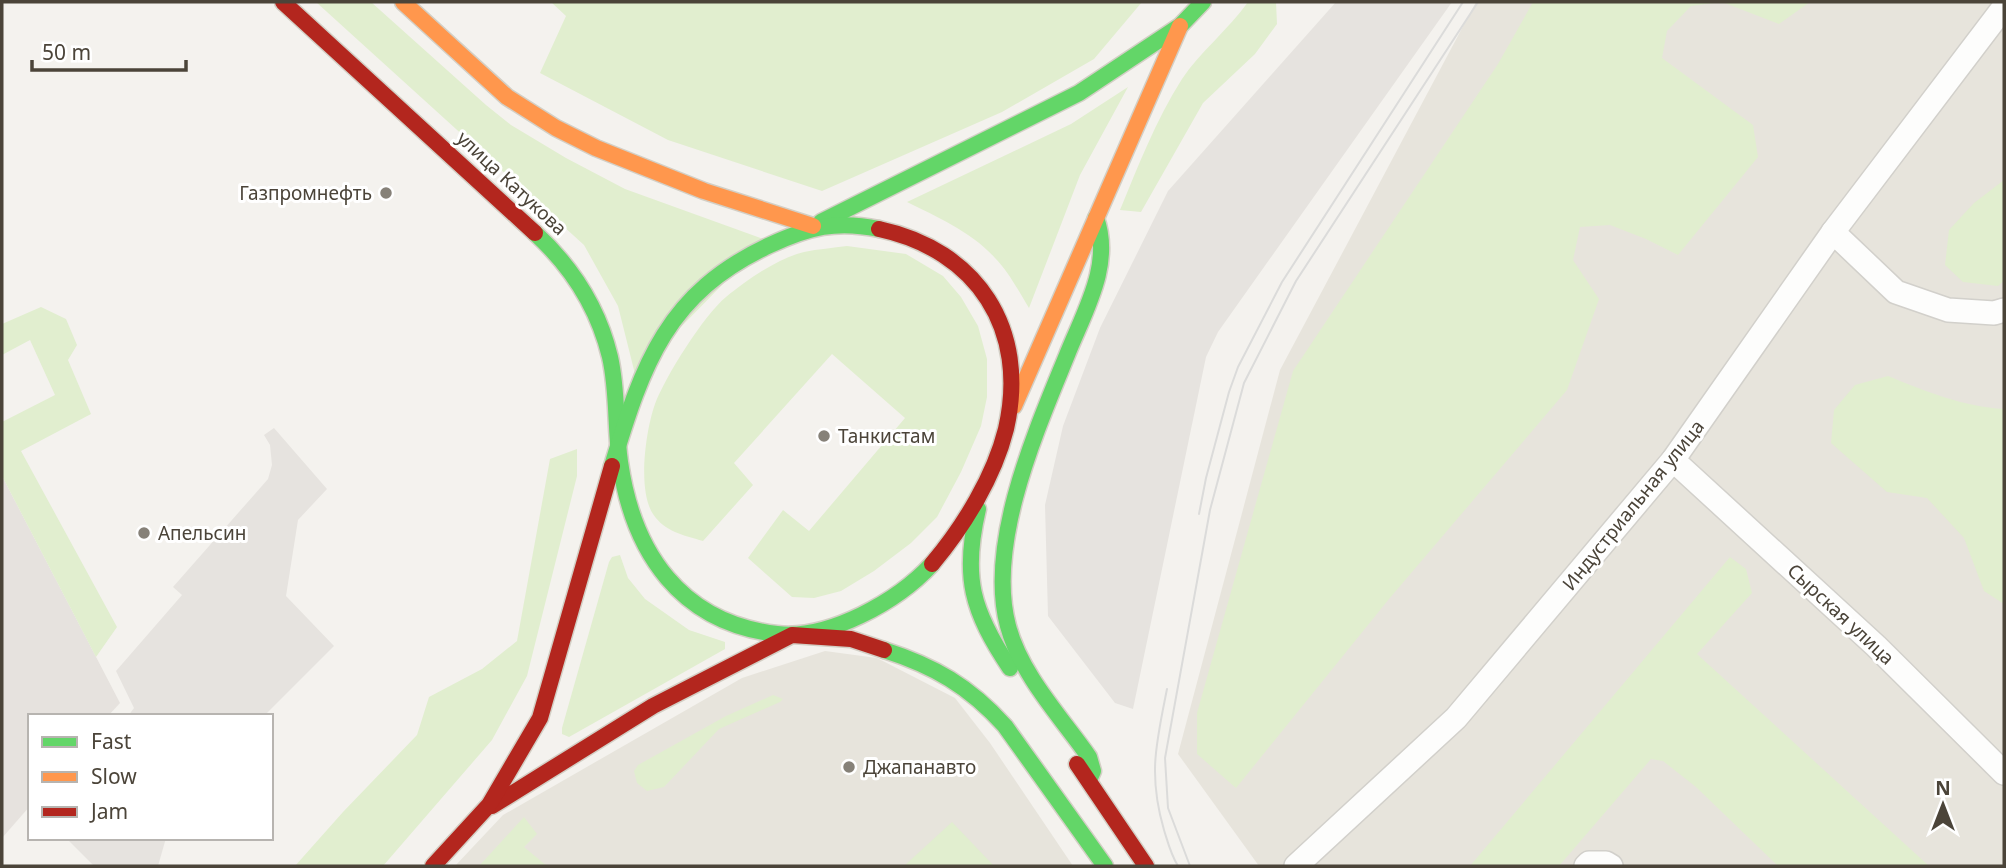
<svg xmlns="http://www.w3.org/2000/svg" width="2006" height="868" viewBox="0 0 2006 868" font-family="'Noto Sans',sans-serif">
<rect width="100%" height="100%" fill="#f4f2ee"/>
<g fill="#e7e4dc">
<polygon points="1476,2 2004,2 2004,866 1259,866 1178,754 1280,370"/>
<polygon points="825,651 877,658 955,698 990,743 1073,866 455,866 503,815 742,678"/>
</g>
<polygon fill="#e6e2de" points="2,476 120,703 108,716 30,716 30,806 2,838"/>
<g fill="#e1eecf">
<polygon points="316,2 371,2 486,105 511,125 566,158 625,189 766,240 635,374 618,306 584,245"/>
<polygon points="551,2 1142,2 1094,59 1002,112 822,191 668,140 540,73 566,16"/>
<path d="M 1248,2 L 1276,2 L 1277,24 L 1255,54 L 1203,103 L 1141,212 L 1120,210 C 1138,166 1156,120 1182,79 C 1199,53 1229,29 1248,2 Z"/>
<polygon points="1533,2 1810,2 1779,24 1722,2 1691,6 1667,31 1662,58 1753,125 1758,157 1678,255 1646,239 1610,225 1580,227 1573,260 1599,299 1567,390 1389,599 1236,788 1197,754 1197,713 1293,371 1498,64"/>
<path d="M 1128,87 L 1080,175 L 1029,308 C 1019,292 1009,272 995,258 C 972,232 937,217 907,202 L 1071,124 Z"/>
<polygon points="2004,180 2004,281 1998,286 1963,282 1945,265 1949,230 1974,203"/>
<path d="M 847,246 L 906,254 L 943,276 L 961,297 L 978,326 L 987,359 L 987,397 L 981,426 L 961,472 L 937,517 L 911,543 L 874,571 L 841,591 L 814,598 L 792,597 L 748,558 L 783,510 L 809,531 L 905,418 L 832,354 L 734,463 L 753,485 L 703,541 C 683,535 665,532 653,514 C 637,490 646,429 655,404 C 665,377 704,315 726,297 C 747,280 778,258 804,252 C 818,249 833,248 847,246 Z"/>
<polygon points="41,307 66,319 77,345 68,360 91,414 21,451 117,627 96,657 2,476 2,422 55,395 30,340 2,355 2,324"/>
<path d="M 1888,376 C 1925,391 1964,407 2004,409 L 2004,604 L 1984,591 L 1964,538 L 1927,498 L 1887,492 L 1831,443 L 1834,410 L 1855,385 Z"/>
<polygon points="577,449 577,476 527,676 492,740 383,866 295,866 343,812 417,735 429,697 482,669 517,641 550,459"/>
<polygon points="620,555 628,578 645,599 689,630 725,642 725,649 569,737 562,734 562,728 609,562 612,557"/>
<polygon points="1730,557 1746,569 1752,593 1697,654 1929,866 1778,866 1696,787 1663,761 1651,759 1559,866 1470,866"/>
<polygon points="773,695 783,699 780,702 719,729 664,787 647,791 637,783 634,771 638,765 726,716"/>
<polygon points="524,817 537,834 524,847 547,866 479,866"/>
<polygon points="952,822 994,866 904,866"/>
</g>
<g fill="#e6e3df">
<polygon points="1336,2 1452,2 1218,332 1206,357 1133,709 1115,703 1048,616 1045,505 1063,426 1100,328 1168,191"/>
<polygon points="274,428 327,489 298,520 286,596 334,646 264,716 128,716 134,708 116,671 182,595 173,587 268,479 272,465 270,445 264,435"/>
<polygon points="66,838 166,838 158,866 94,866"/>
</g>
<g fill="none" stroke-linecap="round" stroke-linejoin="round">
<g stroke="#d2d0cb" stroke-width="26">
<g id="street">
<polyline points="1833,232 1896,292 1948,310 1994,313 2004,310"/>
<polyline points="1673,460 1876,646 2004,773"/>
<polyline points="1296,866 1456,718 1673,460 1833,232 2004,7"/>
<polyline points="1586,866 1589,863 1606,863 1611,866"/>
</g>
</g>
<g stroke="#d3cfc5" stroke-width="19">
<g id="fast">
<polyline points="821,222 1079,93 1180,26 1203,2"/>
<path d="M 535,233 C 572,267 598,307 610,357 C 618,392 615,427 620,462 C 633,553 681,623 777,634 C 829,640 898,601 932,564"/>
<path d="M 612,466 C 643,363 667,293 770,245 C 809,227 836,220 879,229"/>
<path d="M 978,509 C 962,577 972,611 1010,668"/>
<path d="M 884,650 C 934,666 969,686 1005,726 L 1105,866"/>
<path d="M 1089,780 L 1093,771 L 1089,757 C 1061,717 1021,675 1008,626 C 986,544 1036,431 1067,355 C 1084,312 1113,265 1096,218"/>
</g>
</g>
<g stroke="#d3cfc5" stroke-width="19">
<g id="slow">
<polyline points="403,2 507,97 556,128 596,148 704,191 813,226"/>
<polyline points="1014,406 1180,26"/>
</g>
</g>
<g stroke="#d3cfc5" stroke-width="19">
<g id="jam">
<polyline points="283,2 535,233"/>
<path d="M 879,229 C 977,250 1029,329 1006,429 C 994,477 964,526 932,564"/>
<polyline points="1077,764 1146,866"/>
<polyline points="492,806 653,706 792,635 851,639 884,650"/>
<polyline points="433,866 489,805 540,718 612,466"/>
</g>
</g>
<use href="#street" stroke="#fdfdfc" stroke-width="23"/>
<use href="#fast" stroke="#63d668" stroke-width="16"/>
<use href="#slow" stroke="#ff974d" stroke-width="16"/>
<use href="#jam" stroke="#b3261e" stroke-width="16"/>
<g stroke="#dbdbda" stroke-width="2">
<polyline points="641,2 671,2"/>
<polyline points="1199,514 1206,478 1229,392 1238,367 1282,282 1463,2"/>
<path d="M 1167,689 C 1156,744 1148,775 1164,830 C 1168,843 1171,855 1178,866"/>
<polyline points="1190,866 1168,808 1165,758 1210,510 1244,383 1296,281 1478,2"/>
</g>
</g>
<g fill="#868178" stroke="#fff" stroke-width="2.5">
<circle cx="386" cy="193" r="7"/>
<circle cx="824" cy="436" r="7"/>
<circle cx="144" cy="533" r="7"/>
<circle cx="849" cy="767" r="7"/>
</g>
<g text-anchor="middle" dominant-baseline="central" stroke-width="6" stroke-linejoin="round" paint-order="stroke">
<g font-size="19" fill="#4b4439" stroke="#fff">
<text transform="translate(512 183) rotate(43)">улица Катукова</text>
<text transform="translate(1633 505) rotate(-51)">Индустриальная улица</text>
<text transform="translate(1841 614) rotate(43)">Сырская улица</text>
</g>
<g font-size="19" fill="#4b4439" stroke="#fff" text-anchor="start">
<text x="372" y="193" text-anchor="end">Газпромнефть</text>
<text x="838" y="436">Танкистам</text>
<text x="158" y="533">Апельсин</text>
<text x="863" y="767">Джапанавто</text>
</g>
</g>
<rect width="2006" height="868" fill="none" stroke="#4b4439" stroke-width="7"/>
<rect x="28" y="714" width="245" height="126" fill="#ffffff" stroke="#b7b4b0" stroke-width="2"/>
<rect x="42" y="737" width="35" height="10" fill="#63d668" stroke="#b7b4b0" stroke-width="2"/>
<text x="91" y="749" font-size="21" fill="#4b4439">Fast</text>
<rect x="42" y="772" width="35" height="10" fill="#ff974d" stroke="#b7b4b0" stroke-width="2"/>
<text x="91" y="784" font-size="21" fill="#4b4439">Slow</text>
<rect x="42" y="807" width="35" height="10" fill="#b3261e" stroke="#b7b4b0" stroke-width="2"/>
<text x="91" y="819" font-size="21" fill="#4b4439">Jam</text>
<g transform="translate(1943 805)" stroke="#ffffff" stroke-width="5" paint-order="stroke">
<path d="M0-5L12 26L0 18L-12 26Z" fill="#4b4439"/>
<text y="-10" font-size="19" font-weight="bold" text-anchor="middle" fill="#4b4439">N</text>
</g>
<path d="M32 60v10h154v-10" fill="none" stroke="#4b4439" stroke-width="3.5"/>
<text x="42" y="60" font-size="21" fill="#4b4439" stroke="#ffffff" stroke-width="5" paint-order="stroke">50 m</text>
</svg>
